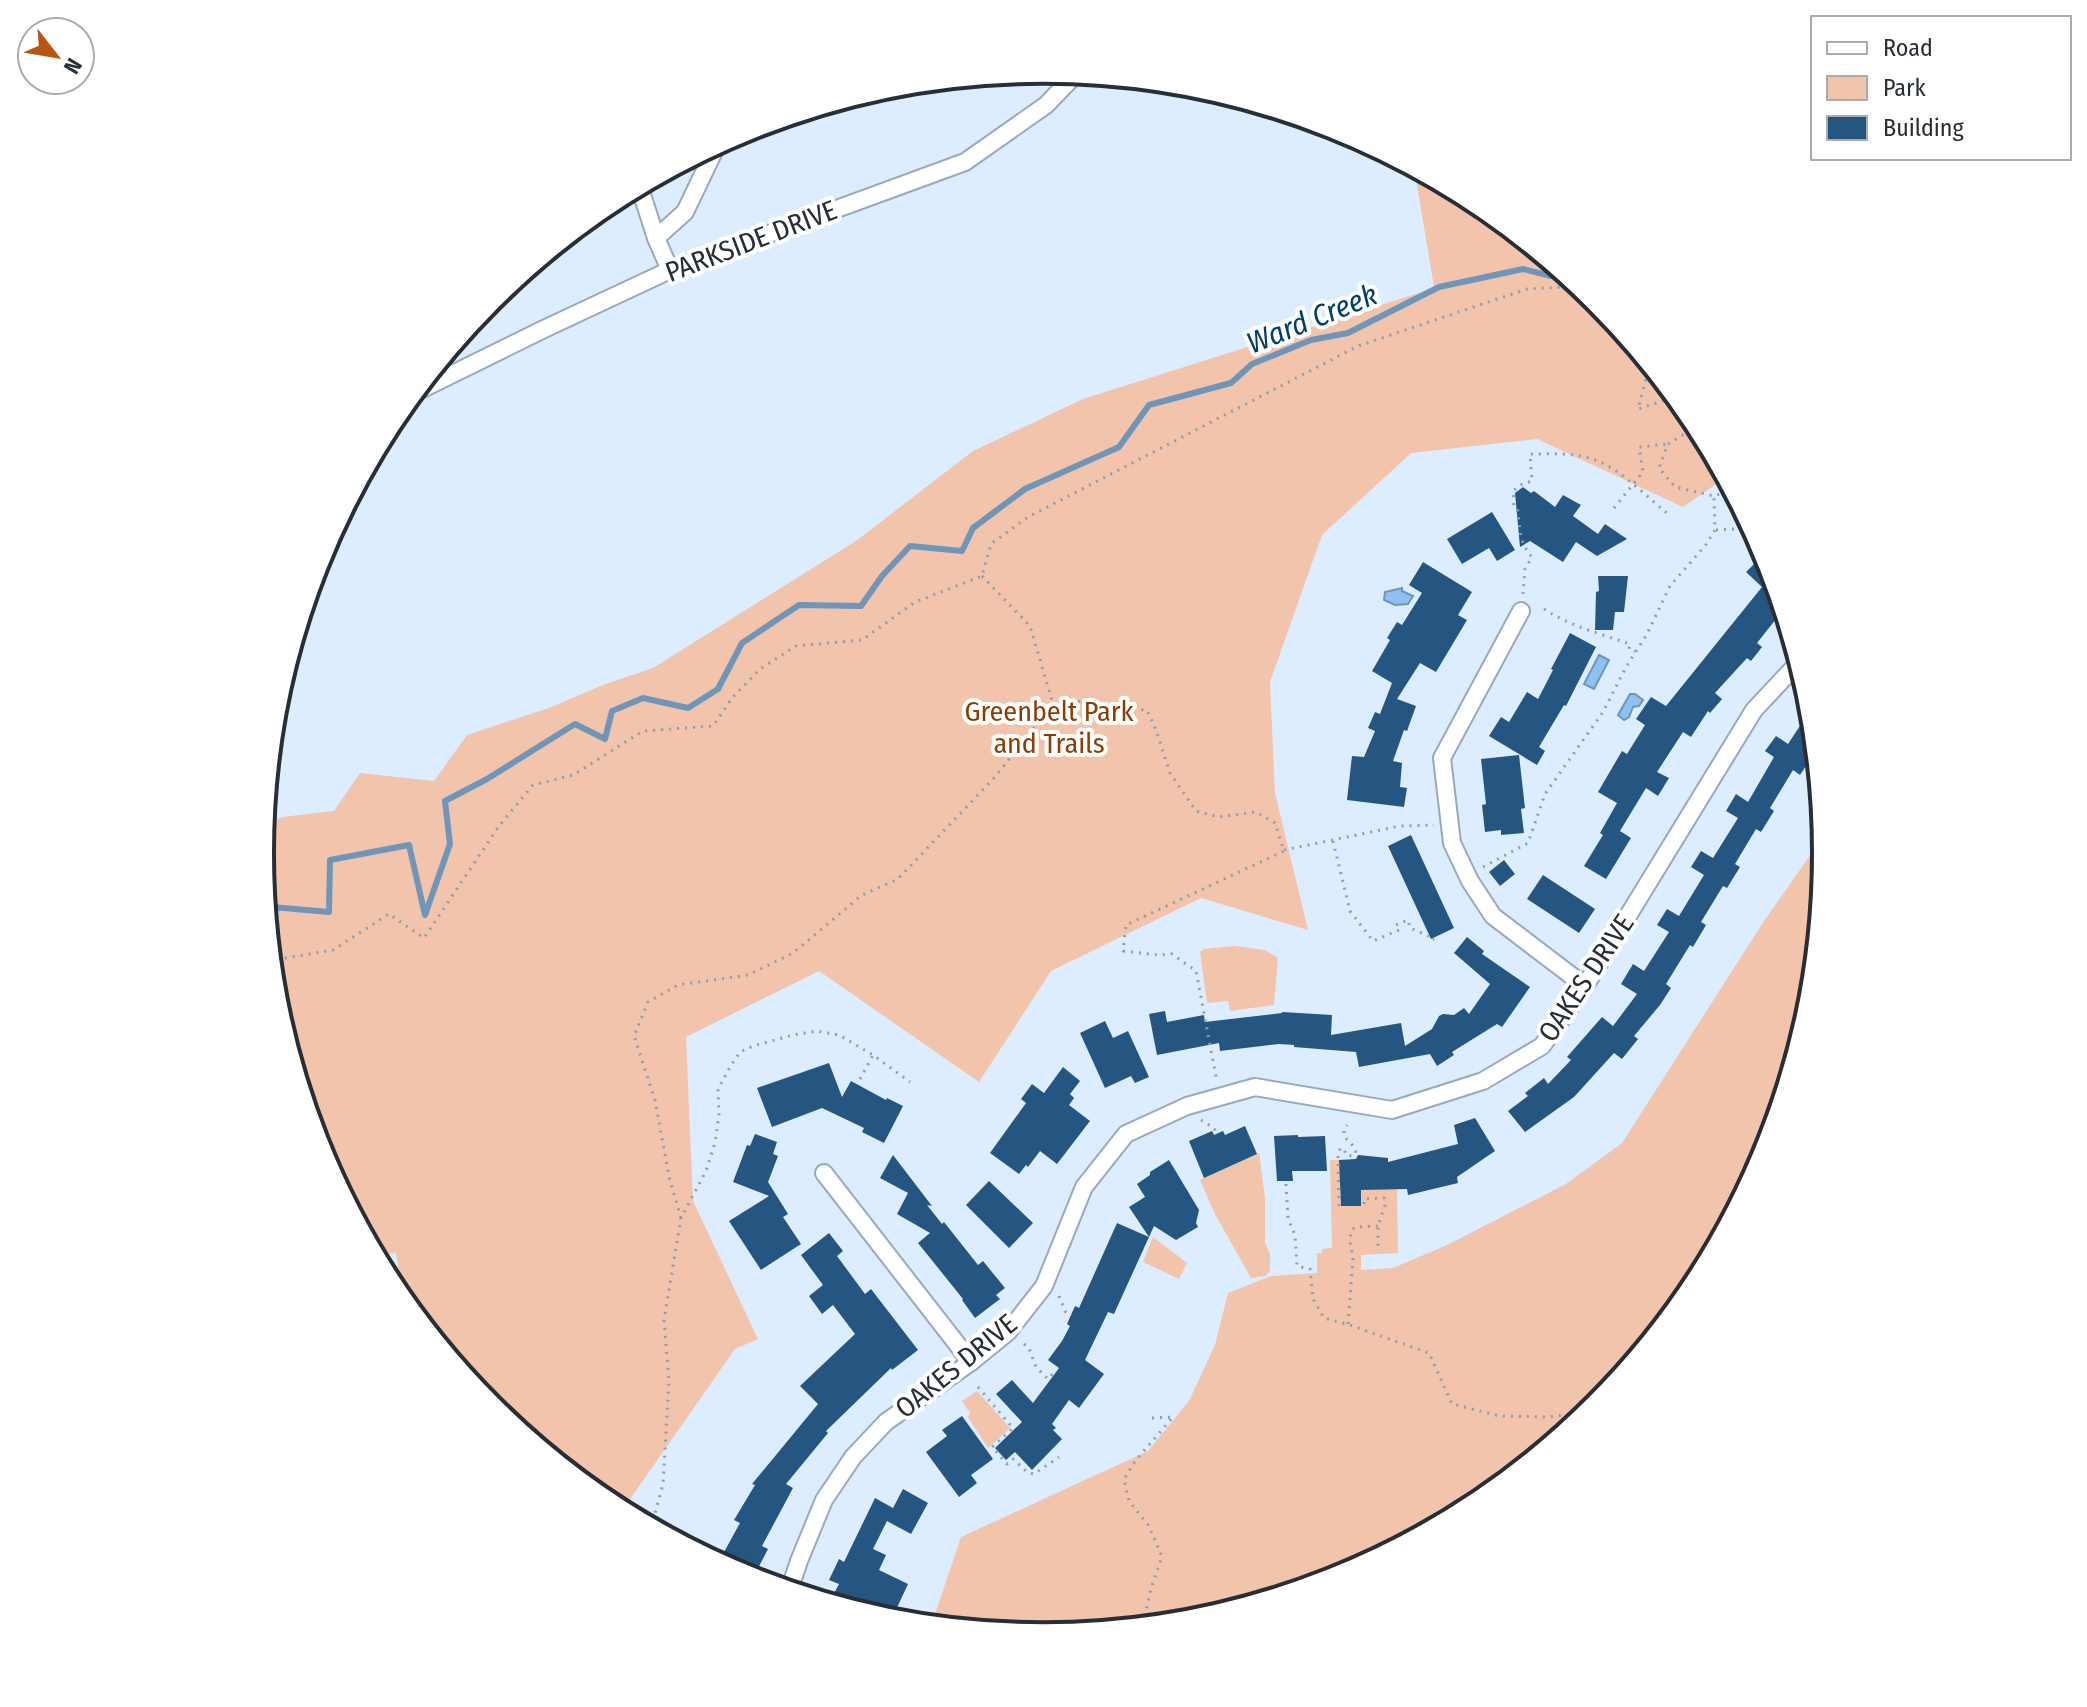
<svg xmlns="http://www.w3.org/2000/svg" width="2087" height="1707" viewBox="0 0 2087 1707" font-family="'Fira Sans Condensed',sans-serif">
<rect width="100%" height="100%" fill="#dcedff"/>
<g fill="#f2c4ac">
<polygon points="1414,167 1479,202 1598,300 1695,419 1726,477 1683,507 1537,439 1411,453 1322,535 1270,682 1275,793 1308,930 1201,898 1051,971 979,1082 819,971 686,1037 693,1201 758,1339 735,1349 621,1512 608,1505 489,1407 404,1304 396,1253 375,1256 319,1153 275,1006 260,853 262,828 282,817 334,811 360,773 434,781 467,735 549,708 603,685 653,668 856,541 973,451 1083,399 1441,286 1434,287"/>
<polygon points="1825,834 1827,854 1812,1007 1767,1154 1695,1289 1597,1408 1478,1505 1343,1578 1196,1622 1043,1637 931,1626 961,1537 1148,1451 1189,1401 1215,1345 1228,1293 1271,1276 1317,1273 1317,1253 1322,1253 1322,1249 1332,1248 1330,1160 1343,1160 1343,1186 1340,1187 1341,1206 1360,1206 1361,1190 1397,1188 1398,1253 1361,1255 1361,1270 1393,1268 1447,1245 1566,1184 1622,1143 1764,921"/>
<polygon points="1234,946 1265,950 1278,958 1274,1005 1230,1011 1228,1001 1207,1003 1200,952 1204,949"/>
<polygon points="1259,1153 1265,1198 1265,1243 1270,1254 1270,1270 1266,1276 1251,1278 1215,1214 1200,1180"/>
<polygon points="1153,1237 1187,1263 1179,1279 1143,1262"/>
<polygon points="977,1391 1010,1428 988,1448 968,1417 970,1413 962,1401"/>
</g>
<g fill="#8dc1f2" stroke="#6f95b9" stroke-width="2">
<polygon points="1402,588 1402,591 1413,596 1408,604 1395,605 1384,600 1385,592"/>
<polygon points="1599,655 1609,660 1594,689 1584,684"/>
<polygon points="1630,694 1635,694 1643,700 1639,706 1633,707 1629,717 1624,720 1618,715"/>
</g>
<g fill="none" stroke-linecap="round" stroke-linejoin="round">
<polyline stroke="#6f95b9" stroke-width="6" points="266,909 272,907 329,912 330,860 409,845 425,915 450,844 445,801 487,779 575,724 605,739 612,711 643,698 688,708 718,689 742,643 799,605 861,606 882,576 910,546 962,551 973,528 1025,489 1119,447 1149,405 1231,383 1252,364 1311,340 1348,333 1439,287 1523,269 1551,276 1564,272"/>
</g>
<g fill="#245681">
<polygon points="1523,487 1531,493 1534,491 1555,507 1563,495 1581,505 1573,516 1598,534 1605,524 1627,539 1597,556 1576,542 1563,562 1530,541 1520,547 1515,493"/>
<polygon points="1492,512 1515,550 1497,561 1489,548 1462,564 1447,539"/>
<polygon points="1761,557 1764,561 1768,557 1784,609 1757,643 1762,647 1751,661 1747,658 1715,693 1722,699 1710,713 1708,711 1691,737 1683,732 1657,772 1669,778 1658,796 1646,788 1620,831 1631,838 1606,879 1584,866 1603,835 1600,833 1617,803 1598,792 1622,751 1627,754 1645,725 1636,719 1651,697 1666,706 1762,587 1746,572"/>
<polygon points="1423,562 1472,592 1458,615 1467,620 1436,672 1420,663 1397,699 1416,706 1407,731 1404,730 1393,761 1402,763 1400,787 1407,788 1404,807 1347,800 1352,756 1364,757 1375,731 1368,728 1375,712 1380,714 1392,683 1372,671 1390,640 1387,638 1397,622 1402,625 1422,593 1409,585"/>
<polygon points="1598,576 1628,576 1624,612 1615,612 1613,630 1595,630 1596,592 1599,591"/>
<polygon points="1570,633 1596,647 1566,706 1564,705 1539,747 1545,751 1537,765 1489,736 1501,717 1509,722 1527,692 1538,699 1553,670 1551,669"/>
<polygon points="1813,706 1816,741 1810,751 1814,754 1800,775 1793,770 1770,808 1774,811 1761,832 1756,829 1735,864 1740,867 1727,888 1723,886 1701,922 1706,925 1693,947 1690,945 1666,984 1671,988 1660,1005 1634,1036 1638,1039 1622,1059 1614,1053 1574,1097 1525,1132 1508,1111 1528,1096 1525,1093 1544,1078 1548,1084 1571,1060 1567,1057 1602,1017 1613,1026 1637,994 1621,984 1633,964 1644,971 1669,932 1657,925 1667,909 1679,916 1704,875 1691,867 1701,851 1713,858 1738,818 1726,811 1736,794 1748,802 1774,757 1765,751 1776,736 1788,744"/>
<polygon points="1519,755 1525,808 1521,809 1524,833 1501,835 1501,830 1485,832 1482,805 1486,804 1481,759"/>
<polygon points="1411,835 1454,928 1431,939 1388,846"/>
<polygon points="1504,860 1515,874 1500,886 1489,872"/>
<polygon points="1543,875 1595,909 1579,933 1527,899"/>
<polygon points="1467,937 1484,951 1482,954 1530,987 1502,1027 1497,1024 1452,1052 1454,1055 1437,1066 1430,1054 1359,1067 1356,1052 1294,1047 1294,1045 1279,1044 1220,1051 1219,1043 1157,1055 1149,1014 1165,1011 1167,1022 1204,1015 1205,1022 1282,1013 1282,1012 1332,1015 1331,1035 1401,1023 1405,1046 1432,1029 1439,1016 1443,1014 1454,1015 1464,1008 1469,1014 1490,984 1454,953"/>
<polygon points="1105,1021 1113,1038 1128,1031 1149,1077 1135,1083 1131,1076 1105,1088 1080,1033"/>
<polygon points="829,1063 842,1097 851,1081 886,1100 887,1098 903,1106 884,1143 862,1132 864,1128 822,1108 772,1127 757,1088"/>
<polygon points="1063,1067 1080,1081 1070,1094 1074,1098 1069,1105 1090,1121 1057,1164 1040,1151 1028,1167 1026,1165 1019,1174 990,1153 1026,1103 1021,1099 1032,1084 1044,1093"/>
<polygon points="1475,1118 1495,1151 1457,1177 1458,1183 1408,1195 1407,1189 1361,1190 1361,1206 1341,1206 1339,1160 1356,1159 1358,1155 1388,1158 1388,1162 1458,1144 1454,1125"/>
<polygon points="1245,1126 1257,1154 1204,1178 1189,1141 1212,1131 1214,1135 1223,1131 1225,1135"/>
<polygon points="755,1134 777,1142 773,1154 778,1156 768,1182 788,1214 783,1217 801,1244 761,1270 729,1221 769,1196 733,1182 747,1145 750,1146"/>
<polygon points="1298,1135 1298,1137 1325,1136 1327,1171 1292,1171 1293,1181 1277,1181 1274,1136"/>
<polygon points="893,1155 932,1206 927,1205 942,1224 944,1222 978,1265 983,1261 1005,1288 996,1295 1000,1299 975,1318 962,1300 963,1299 918,1243 930,1233 897,1214 908,1193 880,1178"/>
<polygon points="1169,1160 1199,1210 1196,1223 1198,1227 1176,1240 1154,1226 1149,1237 1129,1207 1145,1197 1137,1184 1150,1175 1150,1172"/>
<polygon points="989,1181 1033,1223 1009,1248 966,1205"/>
<polygon points="1117,1223 1149,1237 1114,1314 1108,1312 1085,1360 1104,1374 1079,1408 1069,1400 1052,1424 1056,1428 1053,1430 1062,1439 1032,1470 1015,1452 1006,1460 995,1448 1022,1422 996,1394 1012,1380 1033,1403 1059,1368 1048,1360 1062,1341 1070,1326 1067,1324 1075,1306 1079,1308"/>
<polygon points="829,1233 843,1251 837,1256 865,1294 871,1289 918,1350 892,1370 891,1368 826,1431 828,1433 786,1484 793,1488 762,1546 768,1549 752,1580 718,1563 740,1523 734,1520 755,1485 752,1484 818,1404 800,1386 855,1334 833,1305 822,1314 809,1296 823,1285 801,1255"/>
<polygon points="962,1416 993,1459 971,1475 977,1483 959,1497 926,1452 947,1436 942,1430"/>
<polygon points="903,1489 928,1503 911,1534 887,1521 873,1549 886,1555 879,1570 908,1584 895,1612 885,1607 879,1618 829,1603 839,1584 829,1580 839,1559 844,1562 875,1498 893,1508"/>
</g>
<g fill="none" stroke-linecap="round" stroke-linejoin="round">
<g stroke="#99a9ba" stroke-width="20">
<g id="street">
<polyline points="639,185 656,238 670,270"/>
<polyline points="656,238 685,212 718,143"/>
<polyline points="412,394 544,329 670,270 965,162 1046,105 1077,73"/>
<polyline points="1521,611 1442,758 1452,843 1470,881 1493,916 1585,986"/>
<polyline points="824,1173 971,1362"/>
<polyline points="789,1591 799,1561 824,1500 853,1457 886,1422 971,1362 1008,1332 1044,1286 1084,1187 1126,1134 1187,1106 1255,1087 1392,1110 1483,1081 1542,1046 1585,986 1754,710 1800,661"/>
</g>
</g>
<g stroke="#909daa" stroke-width="3" stroke-dasharray="2 6" stroke-linecap="butt">
<polyline points="1650,364 1638,409 1677,396"/>
<polyline points="1707,440 1683,435 1668,444 1659,468 1675,487 1714,496 1733,489"/>
<polyline points="1614,508 1643,472 1639,447 1668,444"/>
<polyline points="1716,530 1734,529 1750,522"/>
<polyline points="982,576 1030,626 1053,704 1089,701 1116,708 1147,710 1156,730 1170,773 1196,811 1219,817 1256,812 1275,823 1284,851 1126,925 1123,951 1158,955 1172,954 1196,971 1217,1082"/>
<path d="M 1523,594 L 1525,569 L 1532,557 C 1519,543 1520,529 1518,511 L 1514,508 L 1513,491 L 1520,485 L 1532,481 L 1530,454 C 1553,454 1578,452 1600,462 C 1623,472 1647,497 1667,513"/>
<path d="M 1544,609 C 1570,626 1601,634 1630,644 L 1629,649 L 1635,652"/>
<polyline points="1333,841 1350,911 1373,941 1399,930 1396,925 1408,920 1410,928 1428,936 1430,940 1434,939"/>
<polyline points="1284,850 1400,826 1434,825"/>
<polyline points="1483,867 1528,843 1545,794 1603,712 1626,667 1647,634 1670,586 1705,546 1715,530 1714,496"/>
<polyline points="271,964 274,960 333,950 389,914 424,938 499,826 533,785 573,775 643,731 713,726 732,698 760,669 796,646 862,640 915,602 982,576 991,544 1028,517 1358,346 1527,289 1581,286"/>
<polyline points="860,1079 873,1055"/>
<polyline points="1201,1120 1214,1128 1216,1132"/>
<polyline points="1286,1184 1288,1218 1295,1235 1297,1266 1310,1269 1313,1299 1324,1318 1350,1325 1429,1353 1452,1404 1500,1416 1547,1417 1592,1411"/>
<polyline points="1364,1204 1364,1199 1384,1198 1385,1205 1378,1226 1378,1248 1380,1248"/>
<polyline points="1339,1206 1338,1152 1341,1148 1344,1149 1346,1155 1352,1156 1356,1153 1355,1148 1344,1136 1344,1129 1347,1125"/>
<polyline points="681,1218 669,1177 655,1100 634,1036 648,1002 678,985 748,975 793,953 862,895 898,879 995,777 1053,704"/>
<polyline points="1059,1296 1068,1318"/>
<polyline points="1681,1306 1683,1303"/>
<polyline points="1348,1324 1353,1258 1350,1241 1351,1231 1355,1227 1378,1226"/>
<polyline points="1024,1344 1029,1348 1036,1367 1048,1379 1056,1370"/>
<polyline points="978,1387 1013,1428 992,1447 1007,1464 1013,1459 1027,1472 1034,1474 1059,1457"/>
<polyline points="1592,1412 1600,1404"/>
<polyline points="1152,1418 1173,1417 1136,1460 1124,1479 1129,1501 1149,1526 1162,1557 1151,1588 1146,1611 1158,1626"/>
<polyline points="651,1528 663,1484 669,1380 664,1320 681,1218 706,1171 715,1143 719,1114 718,1089 730,1067 740,1052 753,1046 793,1035 817,1031 839,1035 873,1055 910,1082"/>
</g>
<use href="#street" stroke="#fff" stroke-width="16"/>
</g>
<g text-anchor="middle" dominant-baseline="central" stroke-width="8" stroke-linejoin="round" paint-order="stroke">
<g font-size="28" fill="#282e35" stroke="#fff">
<text transform="translate(751 241) rotate(-21)">PARKSIDE DRIVE</text>
<text transform="translate(1586 978) rotate(-56)">OAKES DRIVE</text>
<text transform="translate(956 1366) rotate(-39)">OAKES DRIVE</text>
</g>
<g font-size="28" fill="#8a3e05" stroke="#fff">
<text x="1049" y="711">Greenbelt Park<tspan x="1049" dy="32">and Trails</tspan></text>
</g>
<g font-size="30" font-style="italic" fill="#003e6b" stroke="#fff">
<text transform="translate(1312 319) rotate(-22)">Ward Creek</text>
</g>
</g>
<path d="M0 0H2087V1707H0ZM274 853a769 769 0 1 1 1538 0a769 769 0 1 1-1538 0Z" fill="#fff" fill-rule="evenodd"/>
<path fill="none" stroke="#282e35" stroke-width="4" d="M274 853a769 769 0 1 1 1538 0a769 769 0 1 1-1538 0Z"/>
<rect x="1811" y="16" width="260" height="144" fill="#ffffff" stroke="#a9abae" stroke-width="2"/>
<rect x="1827" y="42" width="40" height="12" fill="#ffffff" stroke="#a9abae" stroke-width="2"/>
<text x="1883" y="56" font-size="24" fill="#282e35">Road</text>
<rect x="1827" y="76" width="40" height="24" fill="#f2c4ac" stroke="#a9abae" stroke-width="2"/>
<text x="1883" y="96" font-size="24" fill="#282e35">Park</text>
<rect x="1827" y="116" width="40" height="24" fill="#245681" stroke="#a9abae" stroke-width="2"/>
<text x="1883" y="136" font-size="24" fill="#282e35">Building</text>
<g transform="translate(56 56) rotate(121)"><circle r="38" fill="#ffffff" stroke="#a9abae" stroke-width="2"/>
<path d="M0-6L14 30L0 20L-14 30Z" fill="#b65611"/>
<text y="-12" font-size="22" font-weight="bold" text-anchor="middle" fill="#282e35">N</text>
</g>
</svg>
